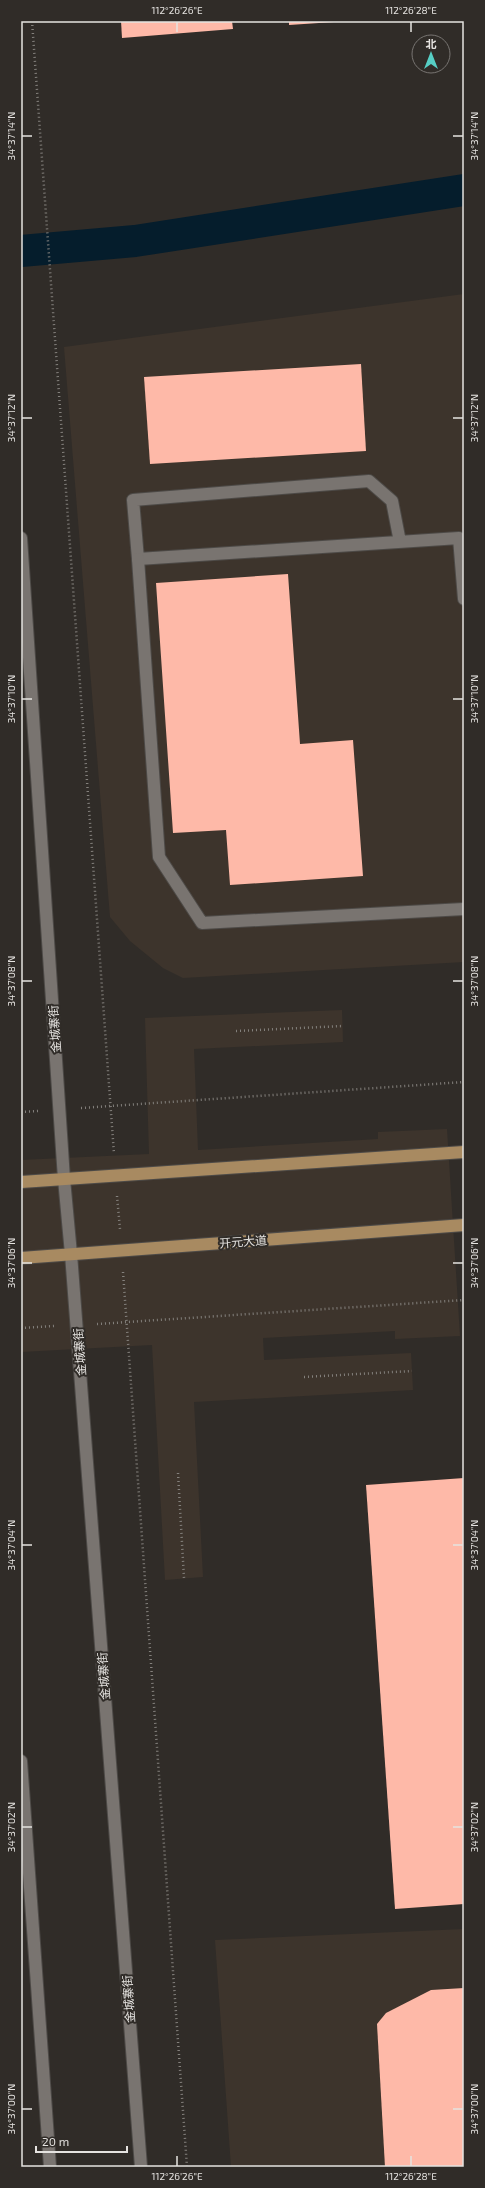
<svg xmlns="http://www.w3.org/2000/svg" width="485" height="2188" viewBox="0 0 485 2188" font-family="'Exo 2','Noto Sans SC',sans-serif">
<rect width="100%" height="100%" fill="#302c28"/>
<g fill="#3d342c">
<polygon points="464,294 464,962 183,978 163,968 130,941 110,917 64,347"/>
<polygon points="342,1010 343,1042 194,1049 198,1150 378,1139 378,1132 447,1129 460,1336 395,1339 395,1331 263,1338 264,1360 411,1353 413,1390 194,1402 203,1577 165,1580 152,1345 21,1352 21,1160 149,1154 145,1018"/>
<polygon points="464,1929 464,2167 231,2167 215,1940"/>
</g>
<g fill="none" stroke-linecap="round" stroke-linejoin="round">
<polyline stroke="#051d2c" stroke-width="32" points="21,251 135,241 464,190"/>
</g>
<g fill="#feb9a8">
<polygon points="121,21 232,21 233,29 122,38"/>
<polygon points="289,21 334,21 334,22 289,25"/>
<polygon points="361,364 366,451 150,464 144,377"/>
<polygon points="288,574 300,744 353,740 363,876 230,885 226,830 173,833 156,583"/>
<polygon points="464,1478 464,1904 395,1909 366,1485"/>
<polygon points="464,1988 464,2167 385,2167 377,2024 386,2013 431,1990"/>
</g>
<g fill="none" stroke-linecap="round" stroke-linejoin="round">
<g stroke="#4d4a47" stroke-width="14">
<g id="lane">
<polyline points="400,542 392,501 369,481 133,500 138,559 459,538 464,599"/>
<polyline points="138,559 159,857 202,923 464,909"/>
</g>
</g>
<g stroke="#4d4a47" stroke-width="14">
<g id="secondary">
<polyline points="21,538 64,1179 71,1254 141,2167"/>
<polyline points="21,1761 50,2167"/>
</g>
</g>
<g stroke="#4d4a47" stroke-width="14">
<g id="primary">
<polyline points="21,1182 464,1152"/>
<polyline points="21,1258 464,1225"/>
</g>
</g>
<g stroke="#84817d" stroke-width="2.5" stroke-dasharray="1 3" stroke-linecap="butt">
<polyline points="32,21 114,1154"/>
<polyline points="236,1031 343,1026"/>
<polyline points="81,1108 464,1082"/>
<polyline points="21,1112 38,1111"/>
<polyline points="117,1196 120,1229"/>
<polyline points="123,1272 187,2167"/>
<polyline points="97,1324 464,1300"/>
<polyline points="21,1328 54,1326"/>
<polyline points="304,1377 412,1371"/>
<polyline points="178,1473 184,1578"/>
</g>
<use href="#lane" stroke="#797470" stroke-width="12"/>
<use href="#secondary" stroke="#797470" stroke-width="12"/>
<use href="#primary" stroke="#a88a61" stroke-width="12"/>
</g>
<path fill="none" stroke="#e5e3e0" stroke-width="1.5" d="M 177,22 L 177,32M 411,22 L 411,32M 22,136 L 32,136M 453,136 L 463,136M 22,418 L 32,418M 453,418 L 463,418M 22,699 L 32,699M 453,699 L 463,699M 22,981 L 32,981M 453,981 L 463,981M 22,1263 L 32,1263M 453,1263 L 463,1263M 22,1545 L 32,1545M 453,1545 L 463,1545M 22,1827 L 32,1827M 453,1827 L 463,1827M 22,2109 L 32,2109M 453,2109 L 463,2109M 177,2156 L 177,2166M 411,2156 L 411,2166"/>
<g text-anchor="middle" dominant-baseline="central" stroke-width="4" stroke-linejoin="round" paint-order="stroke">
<g font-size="12" fill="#e5e3e0" stroke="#302c28">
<text transform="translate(54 1029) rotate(-94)">金城寨街</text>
<text transform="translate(243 1241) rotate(-4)">开元大道</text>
<text transform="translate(79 1352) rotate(-94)">金城寨街</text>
<text transform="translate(103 1676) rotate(-94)">金城寨街</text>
<text transform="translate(128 1999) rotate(-94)">金城寨街</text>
</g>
</g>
<rect width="485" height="2188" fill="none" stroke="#302c28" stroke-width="44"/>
<g transform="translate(431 54)"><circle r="19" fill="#302c28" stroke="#787572"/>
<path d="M0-3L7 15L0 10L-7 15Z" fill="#56cec4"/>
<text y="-6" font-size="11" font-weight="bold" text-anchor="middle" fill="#e5e3e0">北</text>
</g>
<path d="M36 2146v6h91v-6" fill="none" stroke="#e5e3e0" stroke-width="2"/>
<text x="42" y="2146" font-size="12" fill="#e5e3e0" stroke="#302c28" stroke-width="3" paint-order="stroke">20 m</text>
<rect x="22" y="22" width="441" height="2144" fill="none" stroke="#e5e3e0" stroke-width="1.5"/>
<g font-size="10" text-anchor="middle" fill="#e5e3e0">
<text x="177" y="14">112°26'26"E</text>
<text x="411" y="14">112°26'28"E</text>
<text transform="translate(11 136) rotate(-90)" y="4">34°37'14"N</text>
<text transform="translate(474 136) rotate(-90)" y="4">34°37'14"N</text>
<text transform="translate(11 418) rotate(-90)" y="4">34°37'12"N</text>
<text transform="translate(474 418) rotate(-90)" y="4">34°37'12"N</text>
<text transform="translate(11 699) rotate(-90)" y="4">34°37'10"N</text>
<text transform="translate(474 699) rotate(-90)" y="4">34°37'10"N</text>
<text transform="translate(11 981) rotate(-90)" y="4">34°37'08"N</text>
<text transform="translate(474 981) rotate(-90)" y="4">34°37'08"N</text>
<text transform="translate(11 1263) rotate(-90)" y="4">34°37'06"N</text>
<text transform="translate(474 1263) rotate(-90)" y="4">34°37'06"N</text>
<text transform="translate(11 1545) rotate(-90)" y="4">34°37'04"N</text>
<text transform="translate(474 1545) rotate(-90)" y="4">34°37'04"N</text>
<text transform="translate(11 1827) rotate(-90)" y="4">34°37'02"N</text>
<text transform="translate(474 1827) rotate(-90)" y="4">34°37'02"N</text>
<text transform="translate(11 2109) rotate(-90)" y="4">34°37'00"N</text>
<text transform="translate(474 2109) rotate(-90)" y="4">34°37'00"N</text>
<text x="177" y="2180">112°26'26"E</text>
<text x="411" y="2180">112°26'28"E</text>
</g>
</svg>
